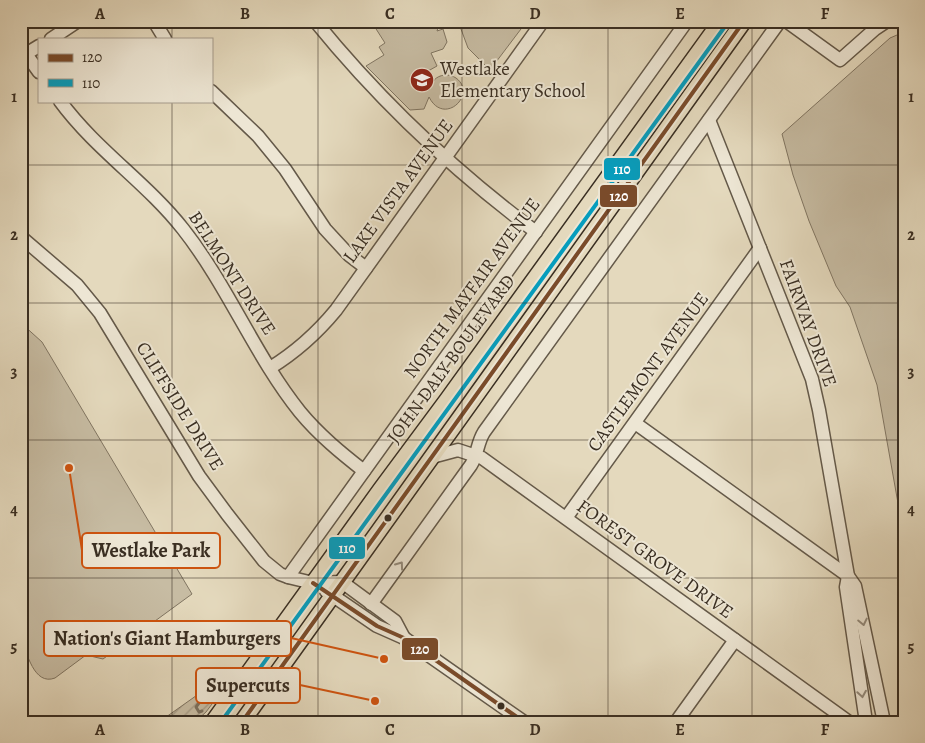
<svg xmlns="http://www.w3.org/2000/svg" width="925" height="743" viewBox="0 0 925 743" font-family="Alegreya,serif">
<defs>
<pattern id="garden-furrows" width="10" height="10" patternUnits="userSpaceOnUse" patternTransform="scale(1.25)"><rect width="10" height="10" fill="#c7bca3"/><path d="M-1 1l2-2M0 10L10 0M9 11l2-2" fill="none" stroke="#a39984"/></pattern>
</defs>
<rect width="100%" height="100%" fill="#e4d9bd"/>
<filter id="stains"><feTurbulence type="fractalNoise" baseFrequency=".004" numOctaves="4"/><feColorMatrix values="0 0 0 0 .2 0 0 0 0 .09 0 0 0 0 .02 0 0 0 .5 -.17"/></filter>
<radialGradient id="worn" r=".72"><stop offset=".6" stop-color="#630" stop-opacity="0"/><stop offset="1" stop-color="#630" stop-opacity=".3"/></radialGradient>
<g fill="#c7bca3" stroke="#807562">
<path d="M 371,21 L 440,21 L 437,31 L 443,29 L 447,42 L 443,49 L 431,53 L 437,66 L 421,75 L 428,83 L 429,90 C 432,82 435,76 445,75 C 449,75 453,76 456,78 C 478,94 444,127 429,97 L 424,109 L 410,110 L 366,66 L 384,55 L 379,47 L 385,43 Z"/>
<polygon points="458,21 527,21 490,70 468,48"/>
<polygon points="904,32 904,537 877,385 850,307 836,286 809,221 793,175 782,134 890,38"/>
<path d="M 21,323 L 42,342 L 192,594 L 103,659 L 86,655 L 55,678 C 34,686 27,653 21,638 Z"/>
</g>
<polygon fill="url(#garden-furrows)" stroke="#807562" points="217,681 221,692 206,712 195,722 159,722"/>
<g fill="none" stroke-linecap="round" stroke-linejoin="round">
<polyline stroke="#7d725f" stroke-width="3" points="202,699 196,707 199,712 202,711"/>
<g stroke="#645949" stroke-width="15">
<g id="minor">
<polyline points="154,21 165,39"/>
<path d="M 315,21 C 380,101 453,170 536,232"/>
<polyline points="786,21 840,60 875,29 887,21"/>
<polyline points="51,39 78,21"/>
<polyline points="26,54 39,72"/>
<polyline points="21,57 39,46"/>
<polyline points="211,91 258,136 285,169 325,229 349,255 366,268"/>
<path d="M 60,101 C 96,150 147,183 183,229 C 228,286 255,356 300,412 C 319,435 341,453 364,471"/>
<polyline points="709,120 812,379 819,410 848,576 846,587 866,722"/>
<polyline points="21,237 77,285 100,313 199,476 227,514 264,561 280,574 288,577 313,583 342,582 395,621 404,638"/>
<path d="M 270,368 C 296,352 317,333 336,310 L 543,21"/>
<polyline points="635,423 848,576 855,586 884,722"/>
<polyline points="432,457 458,450 482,458 849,722"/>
<polyline points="566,518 760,248"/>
<polyline points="288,577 687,21"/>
<polyline points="326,591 377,626 404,638 524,722"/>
<path d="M 371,604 L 471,465 C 478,454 477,443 484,432 L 780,21"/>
<polyline points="676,722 735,640"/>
</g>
</g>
<g stroke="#392e22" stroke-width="18">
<g id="major">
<polyline points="213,722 381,489 447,400 721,21"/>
<polyline points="242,722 744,21"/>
</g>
</g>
<use href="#minor" stroke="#ede6d4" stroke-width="12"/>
<use href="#major" stroke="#e4d9bd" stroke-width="15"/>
<g stroke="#ede6d4" stroke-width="8">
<g id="bus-1">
<polyline points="313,583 377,626 404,638 524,722"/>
<polyline points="242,722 744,21"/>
</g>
</g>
<g stroke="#ede6d4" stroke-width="8">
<polyline id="bus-2" points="221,722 726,25"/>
</g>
<use href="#bus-1" stroke="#7a4b2a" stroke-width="4"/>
<use href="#bus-2" stroke="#069dbd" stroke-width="4"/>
</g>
<defs><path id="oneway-chevron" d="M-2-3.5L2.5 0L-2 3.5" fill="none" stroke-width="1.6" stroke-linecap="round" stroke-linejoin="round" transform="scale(1.25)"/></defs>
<g stroke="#938a7b">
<use href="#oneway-chevron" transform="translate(400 565) rotate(-54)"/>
<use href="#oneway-chevron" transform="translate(863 622) rotate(78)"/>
<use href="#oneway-chevron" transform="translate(862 694) rotate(81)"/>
</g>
<path fill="none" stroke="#392e22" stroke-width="1" stroke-opacity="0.55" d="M 172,21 L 172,39M 318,21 L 318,722M 462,21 L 462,722M 608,21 L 608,722M 752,21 L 752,722M 172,101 L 172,722M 21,165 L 904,165M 21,303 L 904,303M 21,440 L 904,440M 21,578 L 904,578"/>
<defs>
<g id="school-disc" transform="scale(1.25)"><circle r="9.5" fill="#8f2418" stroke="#ede6d4"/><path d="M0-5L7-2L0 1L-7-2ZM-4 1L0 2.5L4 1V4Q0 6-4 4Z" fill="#fff"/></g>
</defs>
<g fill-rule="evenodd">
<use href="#school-disc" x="422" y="80"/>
</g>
<g fill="#392e22" stroke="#ede6d4" stroke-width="2">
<circle cx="388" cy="518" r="4.5"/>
<circle cx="501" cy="706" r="4.5"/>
</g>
<g text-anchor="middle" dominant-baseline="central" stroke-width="4" stroke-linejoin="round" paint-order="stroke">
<g font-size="19" fill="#392e22" stroke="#ede6d4" text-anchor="start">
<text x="440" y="69">Westlake<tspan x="440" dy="22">Elementary School</tspan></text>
</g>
<g font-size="19" fill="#392e22" stroke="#ede6d4">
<text transform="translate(398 191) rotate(-54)">LAKE VISTA AVENUE</text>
<text transform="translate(232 273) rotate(57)">BELMONT DRIVE</text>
<text transform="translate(472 288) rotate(-54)">NORTH MAYFAIR AVENUE</text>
<text transform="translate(808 323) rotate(70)">FAIRWAY DRIVE</text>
<text transform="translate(451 359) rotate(-54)">JOHN DALY BOULEVARD</text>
<text transform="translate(648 372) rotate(-54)">CASTLEMONT AVENUE</text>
<text transform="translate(180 406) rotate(58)">CLIFFSIDE DRIVE</text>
<text transform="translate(655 559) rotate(36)">FOREST GROVE DRIVE</text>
</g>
</g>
<path fill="none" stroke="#ce530f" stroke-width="2" d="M69 468L82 550M384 659L291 638M375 701L300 685"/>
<g fill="#ce530f" stroke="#ede6d4" stroke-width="2">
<circle cx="69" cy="468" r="5"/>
<circle cx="384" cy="659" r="5"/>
<circle cx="375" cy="701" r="5"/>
</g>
<g fill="#ede6d4" stroke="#ce530f" stroke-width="2">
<rect x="82" y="533" width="138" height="35" rx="5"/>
<rect x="44" y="621" width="247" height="35" rx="5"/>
<rect x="196" y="668" width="104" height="35" rx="5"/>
</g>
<g font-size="20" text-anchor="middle" font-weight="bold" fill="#392e22">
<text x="151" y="557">Westlake Park</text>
<text x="167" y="645">Nation's Giant Hamburgers</text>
<text x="248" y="692">Supercuts</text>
</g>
<g stroke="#ede6d4" stroke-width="2">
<rect x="603" y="157" width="38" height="24" rx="5" fill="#069dbd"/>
<rect x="599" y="184" width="39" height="24" rx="5" fill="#7a4b2a"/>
<rect x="328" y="536" width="38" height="24" rx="5" fill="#069dbd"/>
<rect x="401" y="637" width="38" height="24" rx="5" fill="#7a4b2a"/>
</g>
<g font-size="14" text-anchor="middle" font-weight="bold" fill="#fff">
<text x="622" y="174">110</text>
<text x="619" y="201">120</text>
<text x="347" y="553">110</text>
<text x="420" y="654">120</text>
</g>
<rect width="925" height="743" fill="none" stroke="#e4d9bd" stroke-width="55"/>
<rect x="38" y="38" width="175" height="65" fill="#ede6d4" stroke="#a59c8d"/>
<rect x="48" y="54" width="25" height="8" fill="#7a4b2a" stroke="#a59c8d"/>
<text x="82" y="62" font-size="15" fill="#392e22">120</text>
<rect x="48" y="79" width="25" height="8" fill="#069dbd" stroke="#a59c8d"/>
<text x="82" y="88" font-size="15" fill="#392e22">110</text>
<rect x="28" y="28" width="870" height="688" fill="none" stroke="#392e22" stroke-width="2"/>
<g font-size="16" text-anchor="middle" font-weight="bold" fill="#392e22">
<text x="100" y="19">A</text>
<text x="245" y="19">B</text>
<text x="390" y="19">C</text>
<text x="535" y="19">D</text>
<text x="680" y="19">E</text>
<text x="825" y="19">F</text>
<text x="14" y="102">1</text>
<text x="911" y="102">1</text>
<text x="14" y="240">2</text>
<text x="911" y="240">2</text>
<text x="14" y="377">3</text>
<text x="911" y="377">3</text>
<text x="14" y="515">4</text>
<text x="911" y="515">4</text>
<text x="14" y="652">5</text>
<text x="911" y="652">5</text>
<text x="100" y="735">A</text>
<text x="245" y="735">B</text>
<text x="390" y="735">C</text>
<text x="535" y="735">D</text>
<text x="680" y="735">E</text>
<text x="825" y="735">F</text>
</g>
<rect width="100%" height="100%" filter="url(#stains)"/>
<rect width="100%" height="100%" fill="url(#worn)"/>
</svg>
